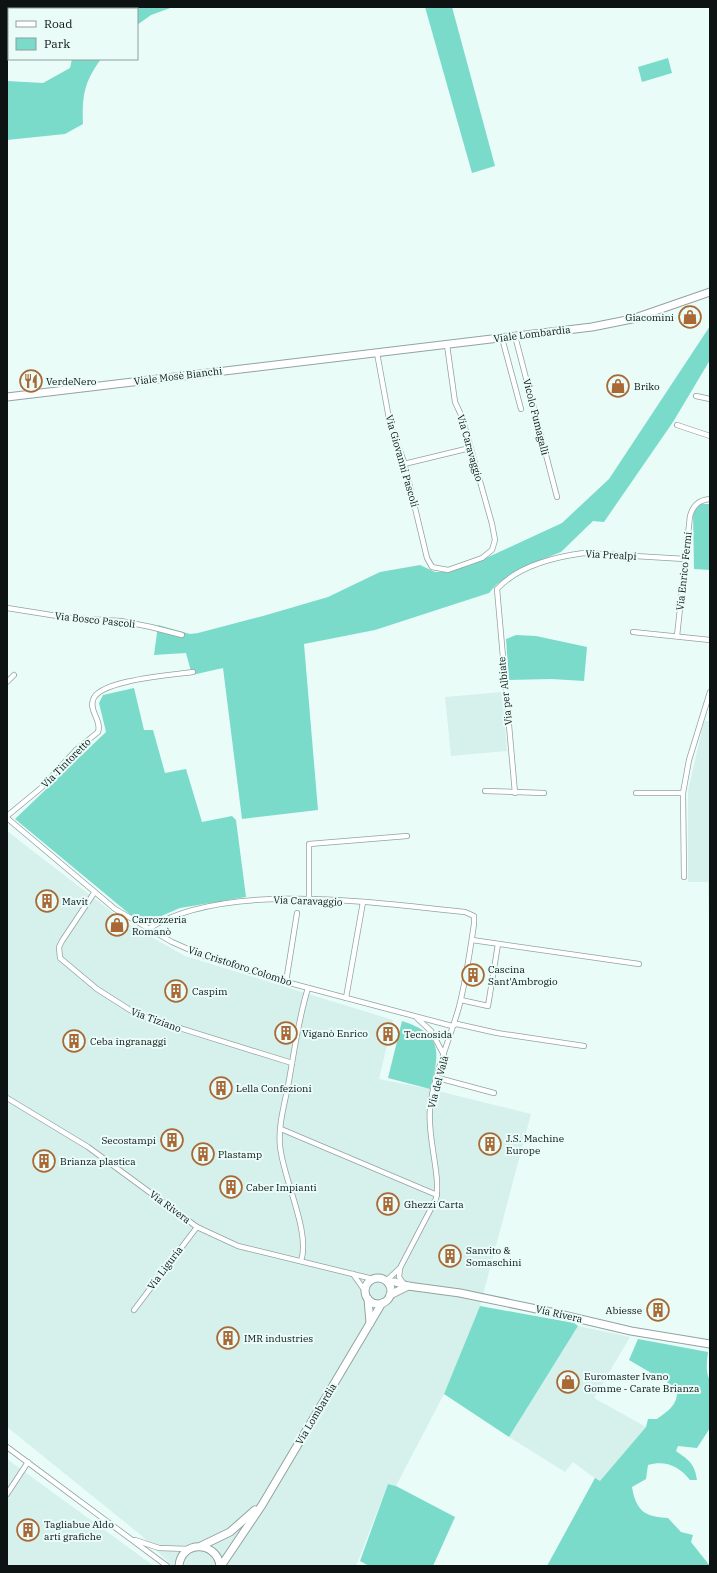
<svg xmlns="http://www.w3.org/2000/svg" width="717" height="1573" viewBox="0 0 717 1573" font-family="'IBM Plex Serif',serif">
<rect width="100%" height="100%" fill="#e9fcf8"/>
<g fill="#d6f1ec">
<polygon points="502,692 507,751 451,756 445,697"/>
<polygon points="704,721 710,721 710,961 708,882 688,882 688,791"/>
<polygon points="7,831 125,922 185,956 393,1020 379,1079 430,1089 531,1114 480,1306 444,1394 396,1486 388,1484 356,1566 172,1566 142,1536 7,1427"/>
<polygon points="578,1326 630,1337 594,1398 646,1427 600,1482 573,1462 565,1472 509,1437"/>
<polygon points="7,1459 154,1566 7,1566"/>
</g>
<g fill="#7bdbcb">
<polygon points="109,7 173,7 151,15 137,25 137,9 105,9"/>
<polygon points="425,7 452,7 495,166 472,173"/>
<polygon points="668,58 672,73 642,82 638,67"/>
<path d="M 72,59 L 101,59 C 84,82 82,96 83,124 L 65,134 L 7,140 L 7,81 L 43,83 L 70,68 Z"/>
<polygon points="710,326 710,360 673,422 604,522 593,521 561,552 530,564 509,575 496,585 489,593 375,630 304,644 318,810 242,819 223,668 192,675 186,653 154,655 158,625 190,634 198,633 263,616 328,597 380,572 420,565 435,572 446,572 471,565 562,523 609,479"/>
<polygon points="701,504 710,504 710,570 694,569 693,511"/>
<polygon points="516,635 536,636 587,647 584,681 551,679 509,680 506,639"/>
<polygon points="134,688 144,730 153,730 165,773 186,769 202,822 232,816 236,820 246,897 180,908 145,923 132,916 15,819 106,732 99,703 103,695"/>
<path d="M 402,1021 C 443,1034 440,1053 430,1089 L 388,1078 Z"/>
<polygon points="480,1306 574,1323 578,1326 509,1437 444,1394"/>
<path d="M 638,1339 L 708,1352 C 707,1360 705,1373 710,1380 L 710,1428 L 697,1448 L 678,1446 L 676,1451 C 689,1460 695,1464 697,1480 L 690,1480 C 679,1466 665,1460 648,1465 L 646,1479 L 632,1487 C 636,1511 645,1517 668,1518 L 681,1532 L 693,1535 L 691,1542 L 710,1566 L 547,1566 L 595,1478 L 600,1481 L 646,1427 L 648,1419 L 657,1419 C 668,1411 678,1405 677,1390 L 670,1384 L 629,1360 Z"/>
<polygon points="388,1484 396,1486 455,1517 433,1566 369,1566 360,1561"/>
</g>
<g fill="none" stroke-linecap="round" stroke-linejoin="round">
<g stroke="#92a3a0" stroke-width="6">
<g id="street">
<polyline points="515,336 557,497"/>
<polyline points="502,338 521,409"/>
<polyline points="377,353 390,424 404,462 427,558 432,567 448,570 482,558 492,550 495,540 492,524 462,417 455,402 447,345"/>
<polyline points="696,396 710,399"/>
<polyline points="677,425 710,436"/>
<polyline points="404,464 470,448"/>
<polyline points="7,608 70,618 121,621 151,627 182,635"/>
<polyline points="633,632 710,640"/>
<path d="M 677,636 L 690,516 C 693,506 698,500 710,499"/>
<polyline points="7,682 14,675"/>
<polyline points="485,791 544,793"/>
<path d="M 515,793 L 497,589 C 518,566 554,557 584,553 L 685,559"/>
<polyline points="636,793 683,793"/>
<path d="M 7,816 L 41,788 L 76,750 L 98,732 C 102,720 89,712 93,700 C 98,680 173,675 193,672"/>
<polyline points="7,818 115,909 172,942 206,957 286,982 452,1026"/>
<polyline points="684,877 683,793 689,760 710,692"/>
<polyline points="94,893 62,941 59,947 60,958 97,989 138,1015 292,1063"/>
<polyline points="309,900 309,844 407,836"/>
<path d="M 148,929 C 225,880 376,903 465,912 L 474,916 L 474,924 C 470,951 466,980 459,1007 C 450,1039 433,1076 430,1109 C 427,1137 441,1175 436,1199 L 400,1268 L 386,1281"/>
<polyline points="472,940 639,964"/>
<polyline points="286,982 297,913"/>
<polyline points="346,998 363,902"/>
<polyline points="461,1000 488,1006 498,944"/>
<polyline points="417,1018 431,1031 444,1055"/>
<polyline points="452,1026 457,1024 497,1033 584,1046"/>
<polyline points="438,1078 494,1093"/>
<polyline points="7,1098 88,1147 197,1227 238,1246 373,1279"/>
<polyline points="281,1129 437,1195"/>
<path d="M 301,1261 C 311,1232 283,1179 280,1146 C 278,1127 284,1106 288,1086 C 294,1054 298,1020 308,988"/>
<polyline points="400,1269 399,1277 404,1284"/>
<polyline points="353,1274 365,1291"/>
<polyline points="134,1310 197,1227"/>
<polyline points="7,1447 167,1566"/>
<polyline points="7,1494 28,1462"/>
<polyline points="135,1540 159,1548 189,1549"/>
</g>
</g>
<g stroke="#92a3a0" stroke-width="9">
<g id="secondary">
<polyline points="7,397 592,327 632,319 710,292"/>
<circle cx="378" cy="1291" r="13"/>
<polyline points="388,1282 395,1282 408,1286 460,1293 546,1311 631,1331 710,1344"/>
<polyline points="390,1295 408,1286"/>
<polyline points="368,1299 370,1323"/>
<polyline points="201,1546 230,1532 255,1510"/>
<path d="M 179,1566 C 181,1540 217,1541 220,1566"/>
<polyline points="221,1566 262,1505 382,1303"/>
</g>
</g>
<use href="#street" stroke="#fff" stroke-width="4.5"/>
<use href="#secondary" stroke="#fff" stroke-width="7"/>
</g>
<defs>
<g id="shop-ring" transform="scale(1.15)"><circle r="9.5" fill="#e9fcf8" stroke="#aa6934" stroke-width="1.5"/><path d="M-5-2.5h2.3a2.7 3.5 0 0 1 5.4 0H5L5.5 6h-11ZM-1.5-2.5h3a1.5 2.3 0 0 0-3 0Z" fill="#aa6934"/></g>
<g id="restaurant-ring" transform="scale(1.15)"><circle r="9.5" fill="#e9fcf8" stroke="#aa6934" stroke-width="1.5"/><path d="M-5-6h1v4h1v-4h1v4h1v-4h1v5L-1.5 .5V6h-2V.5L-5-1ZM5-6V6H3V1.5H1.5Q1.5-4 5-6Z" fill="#aa6934"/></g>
<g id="building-ring" transform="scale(1.15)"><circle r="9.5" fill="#e9fcf8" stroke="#aa6934" stroke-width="1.5"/><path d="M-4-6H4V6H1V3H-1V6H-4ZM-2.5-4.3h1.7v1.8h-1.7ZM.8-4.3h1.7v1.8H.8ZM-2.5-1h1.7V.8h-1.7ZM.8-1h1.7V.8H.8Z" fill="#aa6934"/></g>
</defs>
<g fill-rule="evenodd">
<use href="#shop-ring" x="690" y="317"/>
<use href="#restaurant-ring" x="31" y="381"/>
<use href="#shop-ring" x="618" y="386"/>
<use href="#building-ring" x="47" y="901"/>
<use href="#shop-ring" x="117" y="925"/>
<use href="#building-ring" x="473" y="975"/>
<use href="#building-ring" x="176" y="991"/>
<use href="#building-ring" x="286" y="1033"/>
<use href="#building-ring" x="388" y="1034"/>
<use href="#building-ring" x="74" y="1041"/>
<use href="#building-ring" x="221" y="1088"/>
<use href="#building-ring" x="172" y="1140"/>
<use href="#building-ring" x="490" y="1144"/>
<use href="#building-ring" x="203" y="1154"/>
<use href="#building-ring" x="44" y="1161"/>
<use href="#building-ring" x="231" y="1187"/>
<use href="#building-ring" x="388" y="1204"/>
<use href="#building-ring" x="450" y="1256"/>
<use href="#building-ring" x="658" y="1310"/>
<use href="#building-ring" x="228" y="1338"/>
<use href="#shop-ring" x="568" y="1382"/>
<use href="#building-ring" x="28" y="1530"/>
</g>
<g text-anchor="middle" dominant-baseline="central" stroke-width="4" stroke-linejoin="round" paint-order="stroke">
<g font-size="10" fill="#0d1312" stroke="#e9fcf8" text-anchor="start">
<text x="674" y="317" text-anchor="end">Giacomini</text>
<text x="46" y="381">VerdeNero</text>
<text x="634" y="386">Briko</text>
<text x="62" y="901">Mavit</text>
<text x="132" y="919">Carrozzeria<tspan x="132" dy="12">Romanò</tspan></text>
<text x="488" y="969">Cascina<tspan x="488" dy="12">Sant'Ambrogio</tspan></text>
<text x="192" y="991">Caspim</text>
<text x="302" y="1033">Viganò Enrico</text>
<text x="404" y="1034">Tecnosida</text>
<text x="90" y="1041">Ceba ingranaggi</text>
<text x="236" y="1088">Lella Confezioni</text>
<text x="506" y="1138">J.S. Machine<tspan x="506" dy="12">Europe</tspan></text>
<text x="156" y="1140" text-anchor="end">Secostampi</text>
<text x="218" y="1154">Plastamp</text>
<text x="60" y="1161">Brianza plastica</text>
<text x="246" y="1187">Caber Impianti</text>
<text x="404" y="1204">Ghezzi Carta</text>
<text x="466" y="1250">Sanvito &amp;<tspan x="466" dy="12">Somaschini</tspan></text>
<text x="642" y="1310" text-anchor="end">Abiesse</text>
<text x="244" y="1338">IMR industries</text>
<text x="584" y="1376">Euromaster Ivano<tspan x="584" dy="12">Gomme - Carate Brianza</tspan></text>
<text x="44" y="1524">Tagliabue Aldo<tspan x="44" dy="12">arti grafiche</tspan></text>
</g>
<g font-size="10" fill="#0d1312" stroke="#e9fcf8">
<text transform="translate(532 334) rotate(-7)">Viale Lombardia</text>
<text transform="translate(178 376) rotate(-7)">Viale Mosè Bianchi</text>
<text transform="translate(536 417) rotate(76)">Vicolo Fumagalli</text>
<text transform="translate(470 448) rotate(74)">Via Caravaggio</text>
<text transform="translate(402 461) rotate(74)">Via Giovanni Pascoli</text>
<text transform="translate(611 555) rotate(3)">Via Prealpi</text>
<text transform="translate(684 571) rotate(-84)">Via Enrico Fermi</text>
<text transform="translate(95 620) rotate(6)">Via Bosco Pascoli</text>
<text transform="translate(505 691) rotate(-96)">Via per Albiate</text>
<text transform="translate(66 763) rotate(-45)">Via Tintoretto</text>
<text transform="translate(308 901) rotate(2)">Via Caravaggio</text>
<text transform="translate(240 966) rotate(18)">Via Cristoforo Colombo</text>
<text transform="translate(156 1020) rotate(20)">Via Tiziano</text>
<text transform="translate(438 1082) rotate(-75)">Via del Valà</text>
<text transform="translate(170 1207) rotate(36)">Via Rivera</text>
<text transform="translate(165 1268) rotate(-53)">Via Liguria</text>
<text transform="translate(559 1314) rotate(13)">Via Rivera</text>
<text transform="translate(316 1414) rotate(-59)">Via Lombardia</text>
</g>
</g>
<rect width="717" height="1573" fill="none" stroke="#0d1312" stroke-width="16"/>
<rect x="8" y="8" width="130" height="52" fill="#e9fcf8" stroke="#919f9c"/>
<rect x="16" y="21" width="20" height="6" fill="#ffffff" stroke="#919f9c"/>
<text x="44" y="28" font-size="12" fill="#0d1312">Road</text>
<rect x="16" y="38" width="20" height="12" fill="#7bdbcb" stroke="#919f9c"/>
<text x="44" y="48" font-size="12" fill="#0d1312">Park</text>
</svg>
